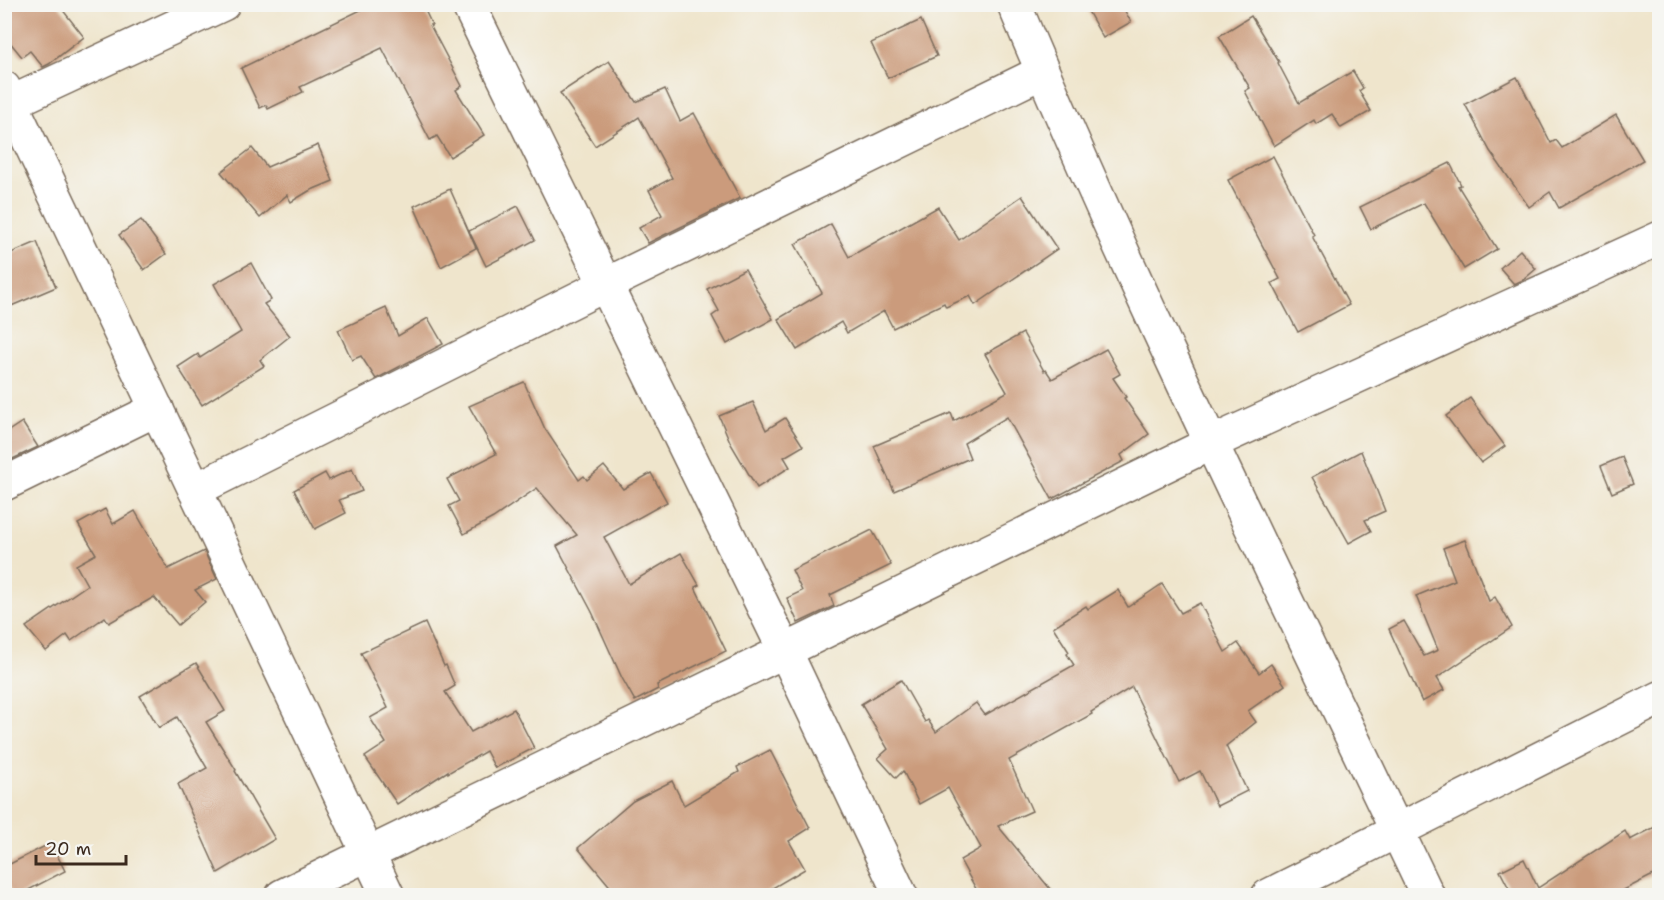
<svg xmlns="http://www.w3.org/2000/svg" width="1664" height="900" viewBox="0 0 1664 900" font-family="'Shantell Sans',sans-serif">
<rect width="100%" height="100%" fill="#f6f6f2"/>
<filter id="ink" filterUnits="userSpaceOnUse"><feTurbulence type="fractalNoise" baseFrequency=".0167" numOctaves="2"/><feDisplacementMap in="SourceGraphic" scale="12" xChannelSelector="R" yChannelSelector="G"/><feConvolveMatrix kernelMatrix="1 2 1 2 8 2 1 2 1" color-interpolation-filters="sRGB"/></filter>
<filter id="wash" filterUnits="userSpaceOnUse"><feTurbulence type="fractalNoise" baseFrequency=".008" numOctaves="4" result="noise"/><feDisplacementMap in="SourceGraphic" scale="24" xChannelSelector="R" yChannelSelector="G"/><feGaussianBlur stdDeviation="1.35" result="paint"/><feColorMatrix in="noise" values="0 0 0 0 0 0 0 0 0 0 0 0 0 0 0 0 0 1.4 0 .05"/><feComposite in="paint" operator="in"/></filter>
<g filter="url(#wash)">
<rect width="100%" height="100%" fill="#efe5cc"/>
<g id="blocks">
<g fill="#cb9b7b">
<polygon points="16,4 58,4 84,37 49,64 43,67 30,51 22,57 4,35 4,13"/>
<polygon points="373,4 422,4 432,25 430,25 462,86 456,90 484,135 450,157 437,136 430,140 382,48 300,87 303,92 268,109 266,105 260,108 241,68"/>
<polygon points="1084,4 1121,4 1131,22 1103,38"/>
<polygon points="1251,16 1279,62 1278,63 1299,103 1353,71 1363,88 1359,91 1371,111 1341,128 1332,114 1316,124 1314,120 1274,146 1245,91 1250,88 1219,36"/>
<polygon points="921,20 937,56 888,78 871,43"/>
<polygon points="609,61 636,102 665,89 680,121 694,113 740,198 648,243 639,228 662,215 649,190 672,178 639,117 595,146 560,93"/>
<polygon points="1517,77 1551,143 1556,140 1562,148 1616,115 1643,160 1559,208 1550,192 1529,207 1490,151 1465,104"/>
<polygon points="318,145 333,181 309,191 291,202 287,195 260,218 221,172 252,148 267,167"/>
<polygon points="1273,156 1314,235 1312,236 1349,305 1298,332 1272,283 1280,279 1228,180"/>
<polygon points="1450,163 1461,185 1458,186 1497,249 1464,269 1424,203 1371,229 1360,207"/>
<polygon points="450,189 476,248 441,267 414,206"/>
<polygon points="1022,196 1057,249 975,305 970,296 946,307 944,303 893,328 884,311 847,333 841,322 797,350 778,319 822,293 795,244 831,224 849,257 938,207 959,240"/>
<polygon points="518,206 535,240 486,266 469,231"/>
<polygon points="141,220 166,254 144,270 119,235"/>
<polygon points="37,242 56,287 4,309 4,256"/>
<polygon points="1520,250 1536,269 1523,280 1514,284 1500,268"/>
<polygon points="251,263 271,300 264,304 290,336 260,360 264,366 202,405 178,367 198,354 200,358 241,332 214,284"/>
<polygon points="745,269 773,319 727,344 712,316 719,311 707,289"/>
<polygon points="386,308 398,336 428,318 443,344 376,379 361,356 352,360 338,330"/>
<polygon points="1023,333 1044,371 1046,370 1052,379 1106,349 1120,374 1113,378 1126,397 1124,398 1149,434 1121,455 1124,461 1052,499 1007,417 964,443 970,458 894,491 874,446 951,413 954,421 1007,392 985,354"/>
<polygon points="524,382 545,429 579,480 584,476 587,480 604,466 623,489 651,473 667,502 604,537 629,584 681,553 699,585 695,587 726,651 657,685 658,689 635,701 622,678 592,612 557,546 577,535 537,488 493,518 464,534 449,506 459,501 447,479 496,454 469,406"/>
<polygon points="1470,398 1505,446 1481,463 1446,416"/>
<polygon points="753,402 766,430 785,418 803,446 784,457 790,467 757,488 731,444 719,416"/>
<polygon points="22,422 38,447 4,463 4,434"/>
<polygon points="1361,451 1385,511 1365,520 1371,531 1349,543 1312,477"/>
<polygon points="1622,457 1633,484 1612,493 1601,466"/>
<polygon points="352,469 362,491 339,500 346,513 315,529 294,490 325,473 329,480"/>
<polygon points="105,509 113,524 135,511 168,569 204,551 217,579 195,590 205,602 178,625 154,597 109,623 105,617 71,641 67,635 46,651 26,627 87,585 76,565 96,554 78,524"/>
<polygon points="872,530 891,565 830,595 834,606 798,623 787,598 802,591 792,570"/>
<polygon points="1465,540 1489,601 1495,597 1512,627 1437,678 1444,690 1422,702 1389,629 1404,621 1424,656 1438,650 1416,596 1455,580 1443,548"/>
<polygon points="1162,584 1181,613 1200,603 1225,652 1238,643 1259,673 1271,664 1285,685 1248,711 1256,722 1226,746 1247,791 1217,806 1200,771 1179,782 1132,687 1091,712 1092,714 1009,760 1032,811 998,826 1056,896 980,896 960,860 981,848 948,788 919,804 903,771 896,778 878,758 888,749 861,704 901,680 925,722 928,720 936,732 976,703 985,715 1074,665 1067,654 1069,652 1053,627 1086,606 1088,609 1118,590 1128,607"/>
<polygon points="425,623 444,666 446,665 455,686 445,692 471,732 514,709 534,748 495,768 486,751 448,773 448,771 397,804 365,757 386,743 370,718 388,708 361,653"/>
<polygon points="196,663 225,711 206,722 236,770 235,771 275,839 218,873 178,784 207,768 177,717 159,728 140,696"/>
<polygon points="770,750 810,828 789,841 805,869 759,896 618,896 578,848 633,801 672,781 684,805 739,772 737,767"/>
<polygon points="1659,825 1659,872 1612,896 1513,896 1500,871 1524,859 1538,888 1625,831 1630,840"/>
<polygon points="51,843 65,871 17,896 13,896 4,878 4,867"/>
</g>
</g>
</g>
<g filter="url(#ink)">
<use href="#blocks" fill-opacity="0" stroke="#7a6b5b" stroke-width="1.5"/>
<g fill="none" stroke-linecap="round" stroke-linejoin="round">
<g stroke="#7a6b5b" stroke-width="36">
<g id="minor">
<polyline points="468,4 785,651 901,896"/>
<path d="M 1014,4 C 1141,307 1287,600 1428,896"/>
<polyline points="4,88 388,896"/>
<polyline points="4,106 223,4"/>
<polyline points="4,484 157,409"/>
<polyline points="195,490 605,285 1042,72"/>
<polyline points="282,896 1211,443 1660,238"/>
<polyline points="1268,896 1660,698"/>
</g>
</g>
<use href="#minor" stroke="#fff" stroke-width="33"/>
</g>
</g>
<rect width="1664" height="900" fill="none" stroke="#f6f6f2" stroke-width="24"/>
<path d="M36 855v9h90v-9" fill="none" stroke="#3b2a1e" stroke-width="3"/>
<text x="45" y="855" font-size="18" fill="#3b2a1e" stroke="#f6f6f2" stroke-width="4.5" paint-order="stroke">20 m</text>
</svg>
